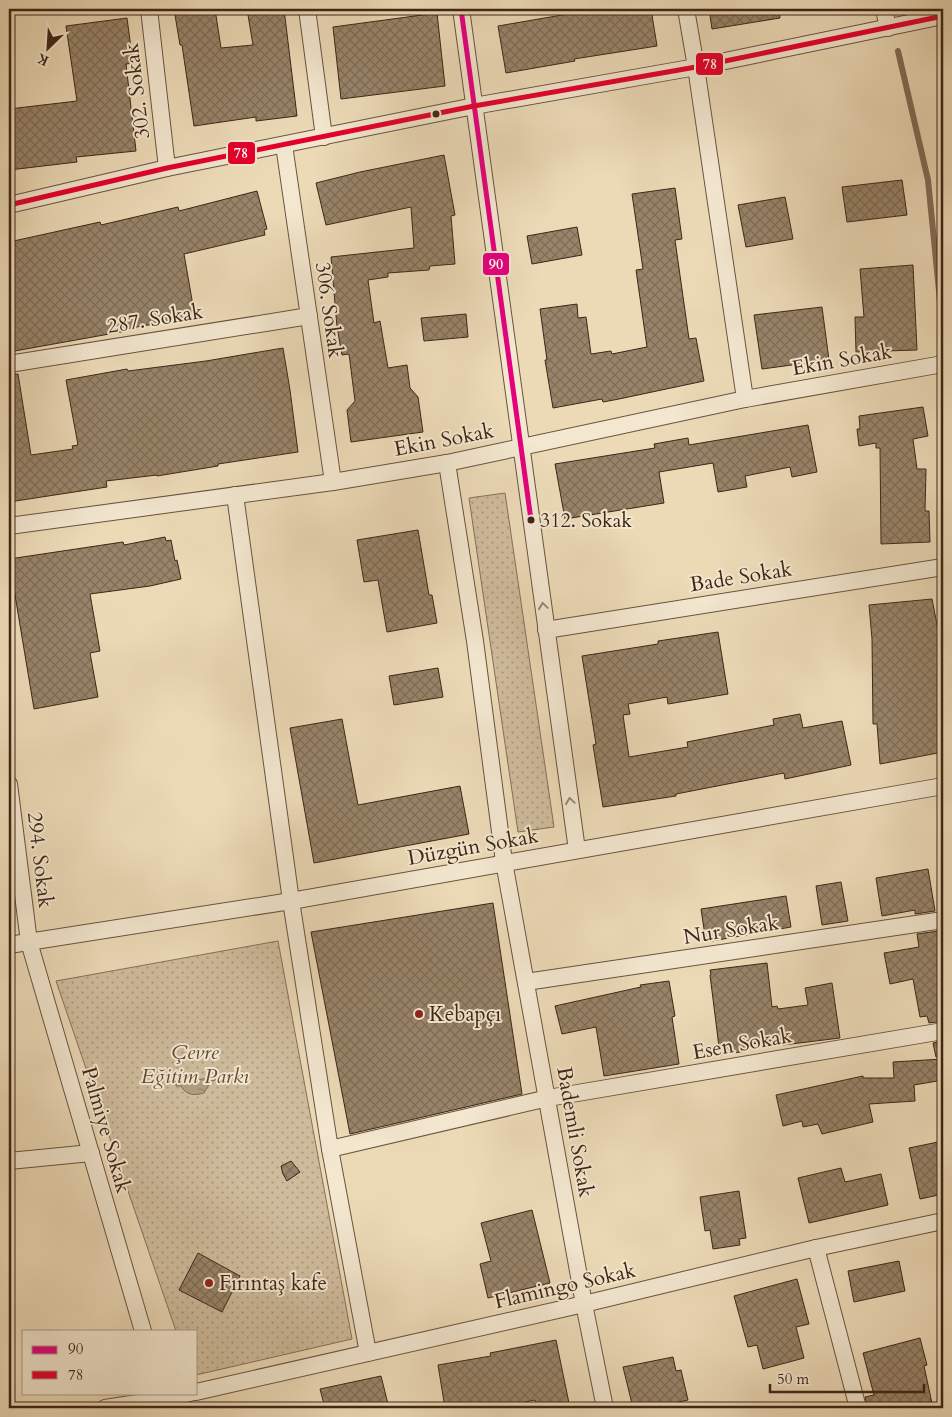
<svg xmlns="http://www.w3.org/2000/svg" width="952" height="1417" viewBox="0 0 952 1417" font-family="Cardo,serif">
<defs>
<pattern id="park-dots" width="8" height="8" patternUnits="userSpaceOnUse" patternTransform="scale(1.25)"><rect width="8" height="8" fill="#cebb9c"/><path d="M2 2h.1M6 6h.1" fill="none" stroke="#a8987e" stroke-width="1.8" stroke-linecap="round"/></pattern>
<pattern id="water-ripples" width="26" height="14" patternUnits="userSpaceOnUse" patternTransform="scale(1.25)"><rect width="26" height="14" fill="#b09d80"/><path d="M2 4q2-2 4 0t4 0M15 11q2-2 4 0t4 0" fill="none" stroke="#908068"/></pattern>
<pattern id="building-cross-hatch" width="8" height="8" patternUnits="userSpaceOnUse" patternTransform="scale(1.25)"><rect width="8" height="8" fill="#98846a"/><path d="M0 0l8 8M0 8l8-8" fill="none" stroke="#7d6c56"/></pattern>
</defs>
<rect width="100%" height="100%" fill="#ecdab7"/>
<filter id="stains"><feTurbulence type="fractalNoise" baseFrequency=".004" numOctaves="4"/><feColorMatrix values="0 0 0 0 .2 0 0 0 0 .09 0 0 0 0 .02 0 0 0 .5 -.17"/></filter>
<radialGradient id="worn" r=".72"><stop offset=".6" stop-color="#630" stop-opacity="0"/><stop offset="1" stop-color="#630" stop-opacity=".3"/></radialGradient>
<g fill="url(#park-dots)" stroke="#867059">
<polygon points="505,493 554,827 518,832 469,498"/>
<polygon points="278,941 352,1339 196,1375 196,1331 176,1331 56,981"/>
</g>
<path fill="url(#water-ripples)" stroke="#826d56" d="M 216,1077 L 216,1080 L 211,1081 L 204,1093 C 194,1096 186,1095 181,1086 L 176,1086 L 176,1083 Z"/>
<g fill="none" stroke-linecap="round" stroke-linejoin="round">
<polyline stroke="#826d56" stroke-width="6" points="898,51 928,180 943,331"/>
</g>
<g fill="url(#building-cross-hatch)" stroke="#3d2616">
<polygon points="174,9 215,9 221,48 253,45 247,9 284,9 297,116 256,121 256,117 194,126 182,45 180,45"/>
<polygon points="597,9 651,9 657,46 574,59 575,61 506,73 498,26"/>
<polygon points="709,9 779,9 780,18 712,29"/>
<polygon points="437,13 445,86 341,99 333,27"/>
<polygon points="127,18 133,63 126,64 136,151 76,157 77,162 9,170 9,109 77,101 66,26"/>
<polygon points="444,155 455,215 451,216 455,264 430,266 429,270 388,273 388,277 368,280 374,323 380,321 388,368 407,365 410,388 418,397 423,432 351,442 347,410 355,401 349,354 342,355 337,327 331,257 414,248 411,207 326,225 316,183 360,172"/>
<polygon points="902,180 907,215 847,222 842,187"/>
<polygon points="675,188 682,239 675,240 689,339 696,338 704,381 619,399 603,402 602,399 553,408 545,360 547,360 540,309 577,304 578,318 586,317 591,354 611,351 612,354 647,347 636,270 643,269 632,194"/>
<polygon points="257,191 267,229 264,230 265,235 184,254 195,317 125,329 126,331 9,352 9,242 100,222 101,225 178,207 179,211"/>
<polygon points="785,197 793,239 746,247 738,205"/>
<polygon points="577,227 582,255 532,264 527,236"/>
<polygon points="913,265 917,350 856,352 855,317 864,317 860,269"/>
<polygon points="822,307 829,360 762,369 754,315"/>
<polygon points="466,314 468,337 424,341 421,318"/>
<polygon points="283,348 290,390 298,452 218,464 218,466 157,476 157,475 106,481 107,487 9,502 9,375 18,374 31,455 73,449 72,446 78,445 66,380 127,369 128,371 206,361"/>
<polygon points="923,407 928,436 913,439 917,469 926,469 925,511 929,511 930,542 881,544 880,448 876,448 876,443 859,446 857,429 860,429 859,416"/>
<polygon points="808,425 817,472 792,477 790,467 745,476 747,487 718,492 713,463 659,472 664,503 565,519 555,464 655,448 654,444 688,438 689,445"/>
<polygon points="418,530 429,595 432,595 437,623 387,632 378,580 364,582 357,540"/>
<polygon points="165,537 166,541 171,540 175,561 177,560 181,579 150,586 90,594 100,651 90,653 98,697 34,709 9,559 123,542 124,545"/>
<polygon points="932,599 939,635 943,752 880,764 877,724 873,724 872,639 869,605"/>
<polygon points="718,632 728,694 668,704 667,697 628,704 630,714 623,715 629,757 688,747 687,742 774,725 773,719 800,714 803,728 842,721 851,765 785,779 784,773 676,794 676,796 603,807 593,745 596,744 582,656 658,644 658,641"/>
<polygon points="438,668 443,697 394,705 389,676"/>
<polygon points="342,719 358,805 460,786 469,834 314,863 290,728"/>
<polygon points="928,869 935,911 915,914 915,910 882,916 876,878"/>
<polygon points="841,882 848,921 822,925 816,886"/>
<polygon points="786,896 791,927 706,942 701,909"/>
<polygon points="493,903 522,1094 350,1134 311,932"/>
<polygon points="939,931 940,936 943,936 943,1021 929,1023 927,1016 920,1017 913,979 890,984 884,953 919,947 917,934"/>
<polygon points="767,963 772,1007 777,1006 778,1009 808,1005 805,988 832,983 840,1038 783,1045 782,1039 746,1045 747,1051 720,1055 710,975 711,975 710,970"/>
<polygon points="669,981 675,1016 672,1017 679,1064 604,1076 596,1027 562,1034 555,1006 641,987 640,985"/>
<polygon points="943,1041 943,1056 936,1057 933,1043"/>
<polygon points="943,1059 943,1080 914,1085 915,1101 869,1104 873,1122 822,1134 818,1124 803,1127 802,1121 783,1126 776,1095 863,1076 863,1078 894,1078 893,1062"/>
<polygon points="943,1141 943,1194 920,1199 909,1148"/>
<polygon points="291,1161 300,1172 287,1181 283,1174 281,1166"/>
<polygon points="841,1168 845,1182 881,1174 888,1205 809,1223 798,1178"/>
<polygon points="739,1191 746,1238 739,1239 740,1245 713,1249 710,1230 705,1231 700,1197"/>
<polygon points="532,1210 550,1283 488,1298 480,1264 491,1261 481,1223"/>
<polygon points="198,1253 240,1276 222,1312 179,1290"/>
<polygon points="899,1261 905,1291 854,1302 848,1271"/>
<polygon points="797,1279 809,1324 796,1327 804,1358 763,1369 757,1345 748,1347 734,1296"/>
<polygon points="920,1338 927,1365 924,1366 933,1408 868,1408 865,1397 874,1395 863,1353"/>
<polygon points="556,1340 570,1408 537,1408 535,1400 496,1408 445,1408 438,1365 491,1356 490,1353"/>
<polygon points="673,1357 676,1371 681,1370 688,1400 651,1408 633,1408 623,1367"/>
<polygon points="381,1376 389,1408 325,1408 320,1389"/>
</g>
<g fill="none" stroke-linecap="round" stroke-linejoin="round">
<g stroke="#69533e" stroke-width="18">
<g id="minor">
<polyline points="149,9 167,168"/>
<polyline points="307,9 324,137"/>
<polyline points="461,9 577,850"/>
<polyline points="686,9 696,67 745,399"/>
<polyline points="884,9 888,28"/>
<polyline points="284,145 333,482"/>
<polyline points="9,205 167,168 474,106 696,67 943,16"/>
<polyline points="9,364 309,316"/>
<polyline points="447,463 475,641 504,862 584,1304 605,1408"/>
<polyline points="235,495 291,901 330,1149 548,1098 943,1031"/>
<polyline points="9,526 333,482 447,463 745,399 943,364"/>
<polyline points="546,630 943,567"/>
<polyline points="9,784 29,942 143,1331"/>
<polyline points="9,945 291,901 943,786"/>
<polyline points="526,982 943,920"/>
<polyline points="330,1149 368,1353"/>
<polyline points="9,1161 91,1153"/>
<polyline points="816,1248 858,1408"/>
<polyline points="196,1392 584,1304 816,1248 943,1221"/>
<polyline points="105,1408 164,1399 190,1393"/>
</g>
</g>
<use href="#minor" stroke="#f3e7d0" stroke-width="16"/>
<g stroke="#f3e7d0" stroke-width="9">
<polyline id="bus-1" points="461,9 531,520"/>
</g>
<g stroke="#f3e7d0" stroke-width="9">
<polyline id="bus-2" points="9,205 167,168 474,106 696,67 943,16"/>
</g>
<use href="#bus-1" stroke="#e5007d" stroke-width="5"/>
<use href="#bus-2" stroke="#e4002b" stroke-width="5"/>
</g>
<defs><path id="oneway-chevron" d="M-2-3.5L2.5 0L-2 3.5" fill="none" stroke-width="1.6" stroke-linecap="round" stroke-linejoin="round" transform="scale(1.25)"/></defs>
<g stroke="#988673">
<use href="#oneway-chevron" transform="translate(543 606) rotate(-98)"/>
<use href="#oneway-chevron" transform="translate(570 801) rotate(-98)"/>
</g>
<g fill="#3d2616" stroke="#f3e7d0" stroke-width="2">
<circle cx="436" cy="114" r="4.5"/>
<circle cx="531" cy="520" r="4.5"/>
</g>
<g fill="#8f2418" stroke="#f3e7d0" stroke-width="2">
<circle cx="419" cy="1014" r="5"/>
<circle cx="209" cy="1283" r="5"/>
</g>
<g text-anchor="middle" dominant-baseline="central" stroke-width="4" stroke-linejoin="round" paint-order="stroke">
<g font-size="20" fill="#3d2616" stroke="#f3e7d0" text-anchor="start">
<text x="540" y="520">312. Sokak</text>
</g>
<g font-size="21" fill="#3d2616" stroke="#f3e7d0">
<text transform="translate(137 91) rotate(-97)">302. Sokak</text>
<text transform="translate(329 310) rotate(82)">306. Sokak</text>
<text transform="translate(155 319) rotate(-9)">287. Sokak</text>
<text transform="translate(842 360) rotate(-10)">Ekin Sokak</text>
<text transform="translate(444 440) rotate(-11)">Ekin Sokak</text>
<text transform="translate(741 577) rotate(-9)">Bade Sokak</text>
<text transform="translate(473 847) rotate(-10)">Düzgün Sokak</text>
<text transform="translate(40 860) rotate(83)">294. Sokak</text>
<text transform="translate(731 930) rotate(-9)">Nur Sokak</text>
<text transform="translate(742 1044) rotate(-10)">Esen Sokak</text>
<text transform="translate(106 1130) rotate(74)">Palmiye Sokak</text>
<text transform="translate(575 1132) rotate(80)">Bademli Sokak</text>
<text transform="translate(565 1286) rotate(-13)">Flamingo Sokak</text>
</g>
<g font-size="21" fill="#3d2616" stroke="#f3e7d0" text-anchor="start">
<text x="429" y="1014">Kebapçı</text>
<text x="219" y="1283">Fırıntaş kafe</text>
</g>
<g font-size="21" font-style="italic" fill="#614b38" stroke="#f3e7d0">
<text x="195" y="1052">Çevre<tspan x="195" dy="24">Eğitim Parkı</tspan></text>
</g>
</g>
<g stroke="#f3e7d0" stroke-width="2">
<rect x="695" y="52" width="29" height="24" rx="5" fill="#e4002b"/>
<rect x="227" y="141" width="29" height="24" rx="5" fill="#e4002b"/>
<rect x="482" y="252" width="28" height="24" rx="5" fill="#e5007d"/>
</g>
<g font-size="14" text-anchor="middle" font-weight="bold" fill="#fff">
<text x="710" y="69">78</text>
<text x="241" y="158">78</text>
<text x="496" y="269">90</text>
</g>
<rect width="952" height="1417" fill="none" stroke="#ecdab7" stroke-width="30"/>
<rect x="10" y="10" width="932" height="1397" fill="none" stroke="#3d2616" stroke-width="2.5"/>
<rect x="15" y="15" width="922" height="1387" fill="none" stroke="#3d2616"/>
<rect x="22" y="1330" width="175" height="65" fill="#f3e7d0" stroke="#aa9a86"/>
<rect x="32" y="1346" width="25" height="8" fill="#e5007d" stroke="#aa9a86"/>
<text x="68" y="1354" font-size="15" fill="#3d2616">90</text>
<rect x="32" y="1371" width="25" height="8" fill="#e4002b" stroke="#aa9a86"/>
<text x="68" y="1380" font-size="15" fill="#3d2616">78</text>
<g transform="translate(48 48) rotate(205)" stroke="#f3e7d0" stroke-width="4" paint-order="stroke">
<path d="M0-4L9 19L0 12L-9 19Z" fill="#3d2616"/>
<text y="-8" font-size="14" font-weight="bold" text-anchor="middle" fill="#3d2616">K</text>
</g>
<path d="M770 1384v8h154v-8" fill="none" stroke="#3d2616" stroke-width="2.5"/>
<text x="777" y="1384" font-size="15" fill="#3d2616" stroke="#f3e7d0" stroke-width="4" paint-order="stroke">50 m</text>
<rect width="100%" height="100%" filter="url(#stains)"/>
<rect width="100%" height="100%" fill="url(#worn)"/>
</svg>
